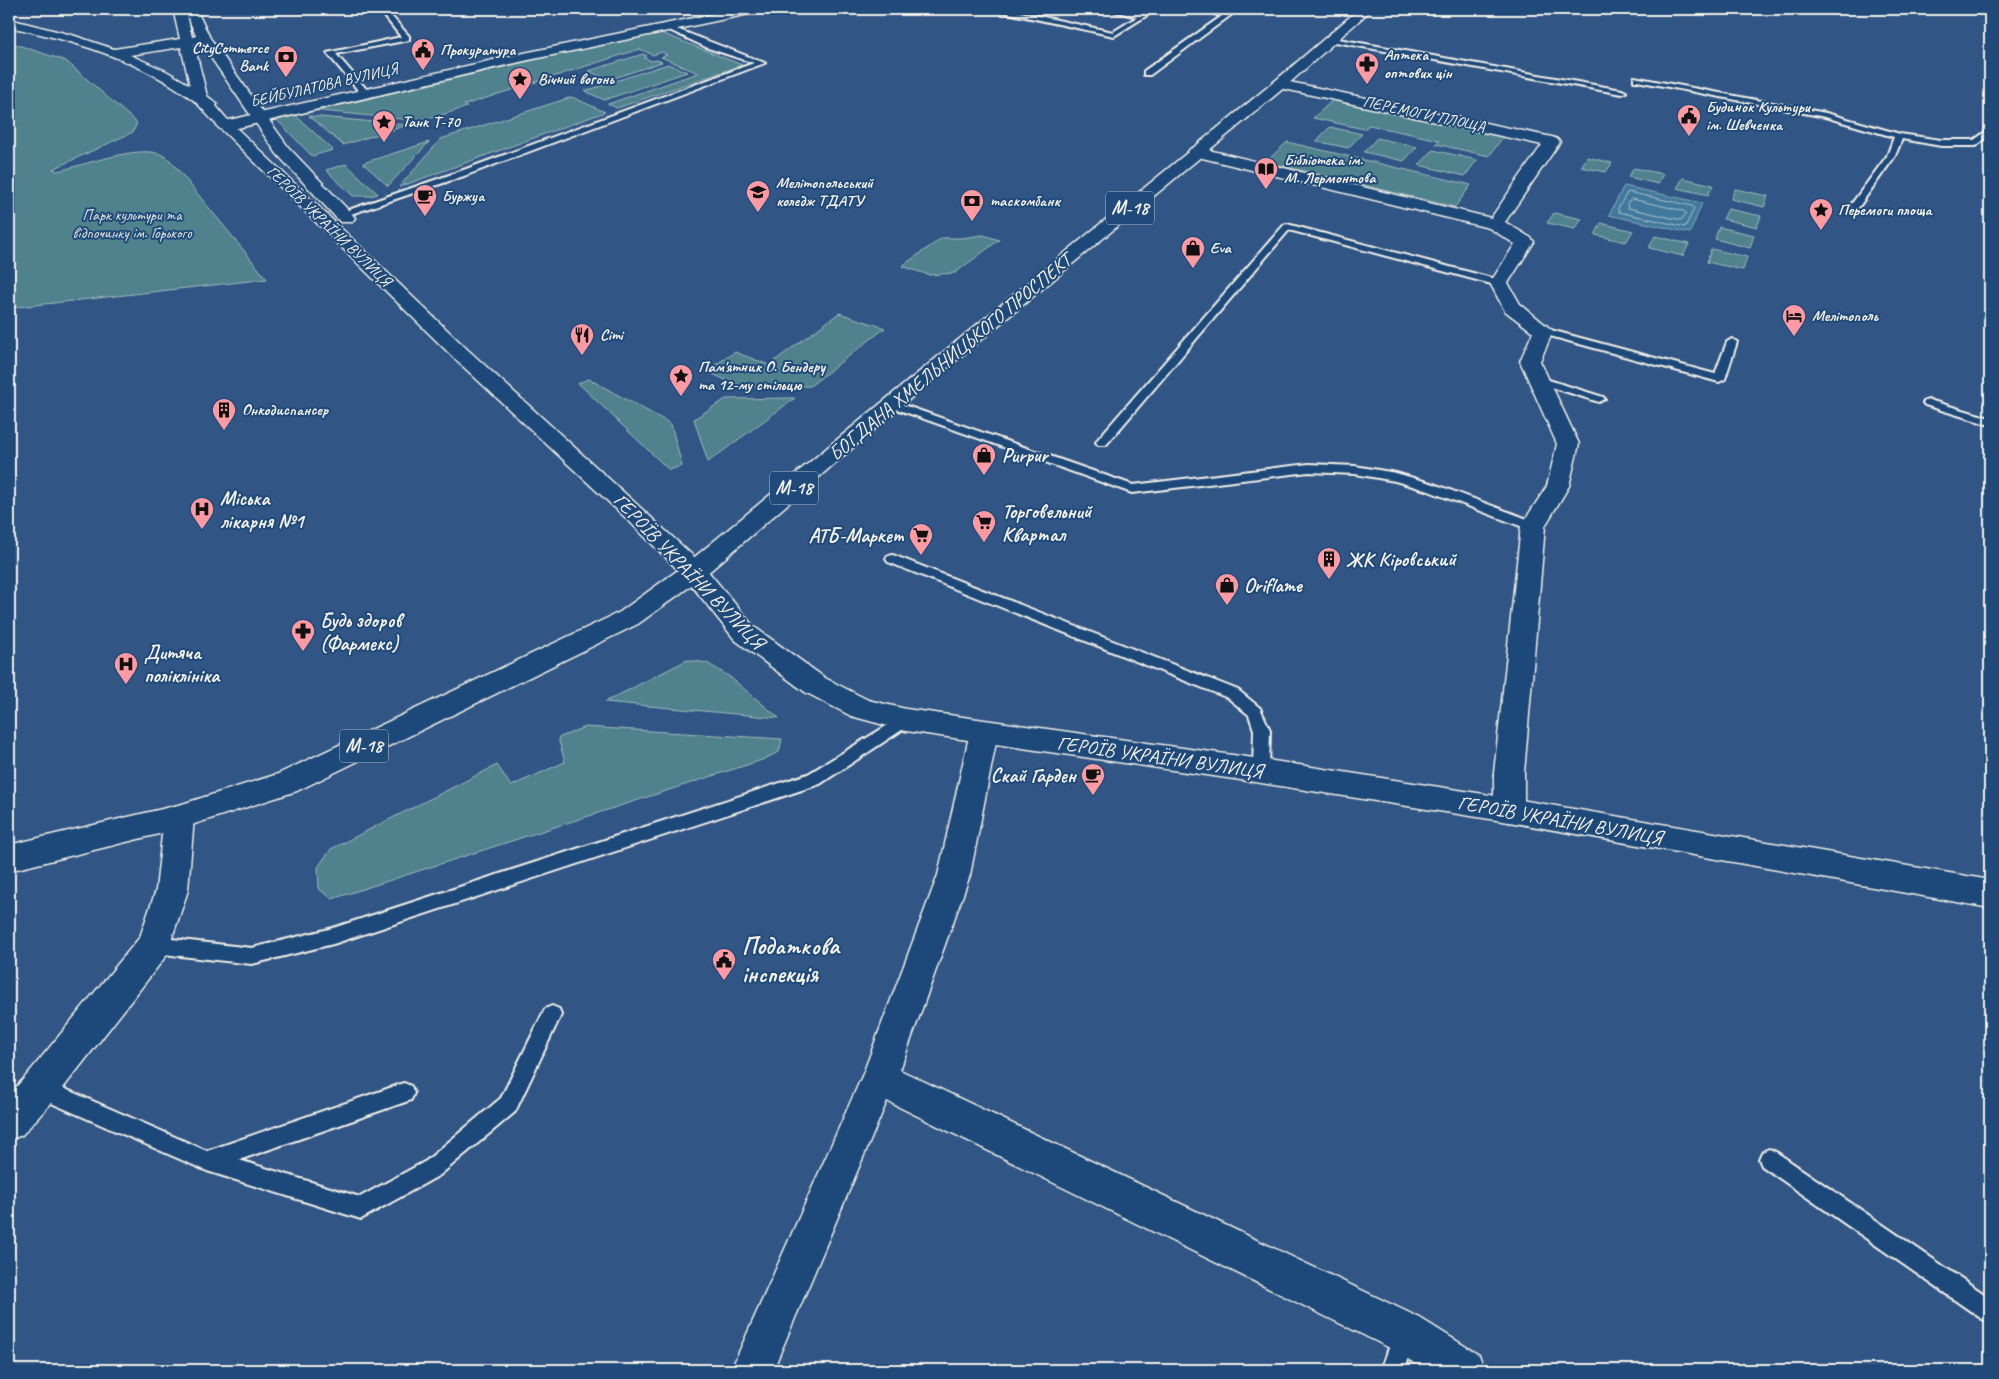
<svg xmlns="http://www.w3.org/2000/svg" width="1999" height="1379" viewBox="0 0 1999 1379" font-family="Caveat,sans-serif">
<rect width="100%" height="100%" fill="#315686"/>
<filter id="ink" filterUnits="userSpaceOnUse"><feTurbulence type="fractalNoise" baseFrequency=".02" numOctaves="2"/><feDisplacementMap in="SourceGraphic" scale="10" xChannelSelector="R" yChannelSelector="G"/><feConvolveMatrix kernelMatrix="1 2 1 2 8 2 1 2 1" color-interpolation-filters="sRGB"/></filter>
<g filter="url(#ink)">
<g fill="#50828d" stroke="#a2baba">
<polygon points="659,32 742,65 617,108 608,104 698,73 661,57 667,55 662,52 653,55 640,49 464,105 467,107 422,121 311,110"/>
<path d="M 9,42 L 66,61 L 137,123 L 133,132 L 53,169 L 57,171 C 82,166 137,145 160,154 C 163,155 167,158 170,160 L 267,279 L 9,308 Z"/>
<polygon points="643,54 647,56 644,58 652,61 657,60 662,62 608,80 589,71"/>
<polygon points="668,64 687,72 604,100 585,91"/>
<polygon points="572,97 605,112 399,187 441,139"/>
<polygon points="1333,100 1504,136 1489,156 1436,144 1439,140 1369,125 1364,129 1313,118"/>
<polygon points="293,113 333,150 312,156 276,119"/>
<polygon points="309,116 408,125 343,145"/>
<polygon points="1330,127 1362,134 1348,148 1316,141"/>
<polygon points="1377,138 1417,147 1404,161 1364,152"/>
<polygon points="429,142 388,186 363,163"/>
<polygon points="1287,142 1471,185 1455,207 1266,162"/>
<polygon points="1433,150 1477,160 1465,176 1419,165"/>
<polygon points="1587,157 1612,163 1606,172 1581,167"/>
<polygon points="346,164 378,194 369,196 353,196 326,170"/>
<polygon points="1634,168 1663,174 1658,184 1628,177"/>
<polygon points="1683,178 1713,185 1708,195 1677,188"/>
<polygon points="1735,189 1768,196 1764,207 1731,199"/>
<polygon points="1728,209 1761,216 1757,227 1723,219"/>
<polygon points="1554,213 1582,219 1575,229 1547,223"/>
<polygon points="1601,223 1633,231 1626,242 1595,235"/>
<polygon points="1719,227 1754,235 1750,248 1715,239"/>
<polygon points="983,235 999,240 955,273 929,275 902,266 942,238 961,238"/>
<polygon points="1655,236 1689,244 1683,256 1649,248"/>
<polygon points="1711,249 1747,257 1743,270 1707,262"/>
<polygon points="839,313 885,328 810,386 741,387 706,371 735,352 769,365"/>
<polygon points="589,379 671,424 682,466 669,470 578,383"/>
<polygon points="795,398 708,462 694,419 726,399"/>
<polygon points="687,660 707,663 730,677 779,718 605,702"/>
<polygon points="585,727 782,739 779,752 762,760 332,899 319,889 318,867 331,849 497,765 511,786 565,762 558,738"/>
</g>
<polygon fill="#41799d" stroke="#89a9bb" points="1624,186 1702,203 1690,233 1609,215"/>
<g fill="none" stroke-linecap="round" stroke-linejoin="round">
<g stroke="#acc1ca" stroke-width="1">
<polygon points="1628,192 1692,206 1694,209 1685,227 1619,212 1618,209"/>
<polygon points="1632,199 1684,211 1686,214 1681,220 1628,208 1627,204"/>
</g>
<g stroke="#f4f1e8" stroke-width="4">
<g id="lane">
<polygon points="379,9 385,9 409,36 409,40 336,54 368,91 369,93 365,95 362,95 327,53 401,37"/>
<polygon points="995,9 1006,9 1113,32 1137,17 1106,9 1118,9 1142,14 1150,9 1157,9 1114,36 998,11"/>
<polygon points="1194,9 1206,9 1231,15 1150,75 1144,75 1144,71 1222,16"/>
<polygon points="665,26 669,26 765,63 464,176 345,216 342,217 337,214 458,172 754,63 708,48 665,28"/>
<polygon points="1327,37 1622,90 1626,92 1622,94 1330,41 1326,39"/>
<polygon points="1634,77 1826,113 1900,134 1941,140 1974,140 1990,129 1990,135 1976,146 1941,146 1902,139 1895,156 1858,208 1855,209 1850,206 1887,156 1894,137 1825,117 1637,81 1634,81"/>
<polygon points="1287,224 1503,281 1504,283 1499,286 1289,230 1106,445 1098,445 1096,442 1098,439 1284,225"/>
<polygon points="1543,328 1715,374 1727,342 1732,339 1737,342 1725,379 1719,382 1539,333 1538,331"/>
<polygon points="1539,377 1603,397 1605,399 1599,402 1535,382 1533,380 1535,378"/>
<polygon points="1929,400 1990,418 1990,425 1925,405 1923,403 1925,401"/>
<polygon points="892,401 1133,485 1309,464 1355,466 1396,473 1434,484 1538,523 1540,526 1538,529 1528,529 1426,490 1395,481 1355,474 1309,472 1132,493 888,406 886,404 888,402"/>
<polygon points="893,555 1238,690 1260,708 1270,730 1269,771 1267,775 1261,777 1255,775 1253,771 1254,730 1249,715 1228,698 888,562 886,559 888,556"/>
<polygon points="906,714 911,716 914,720 911,724 820,784 333,944 252,964 154,953 148,951 145,945 148,939 154,937 252,948 333,928 808,774"/>
<polygon points="552,1006 559,1009 561,1015 515,1112 440,1175 361,1219 207,1171 33,1095 30,1088 33,1081 40,1078 207,1151 404,1083 411,1086 414,1093 411,1100 239,1160 360,1197 426,1161 501,1098 545,1009"/>
<polygon points="1769,1149 1776,1152 1990,1298 1990,1322 1982,1319 1762,1166 1759,1159 1762,1152"/>
<polygon points="1405,1323 1413,1326 1416,1334 1405,1370 1381,1370 1397,1326"/>
</g>
</g>
<g stroke="#f4f1e8" stroke-width="3">
<g id="street">
<polygon points="737,9 760,9 754,13 524,61 225,131 220,129 217,126 220,123 225,121 524,53"/>
<polygon points="1983,9 1990,9 1990,13 1985,12"/>
<polygon points="1280,80 1552,137 1557,139 1560,142 1505,222 1531,238 1534,242 1508,283 1520,304 1553,331 1540,361 1579,444 1569,486 1545,526 1524,773 1524,810 1520,819 1509,822 1498,819 1494,810 1494,773 1521,526 1547,486 1557,444 1520,361 1533,332 1505,311 1490,283 1515,244 1489,228 1190,155 1188,152 1190,149 1196,147 1491,218 1542,145 1275,87 1273,84 1275,81"/>
<polygon points="984,721 994,724 998,732 970,875 900,1070 1420,1318 1479,1355 1485,1370 1426,1370 1390,1348 887,1101 773,1370 731,1370 863,1074 938,875 970,732 974,724"/>
<polygon points="179,805 190,808 194,817 188,890 166,956 53,1101 22,1135 9,1140 9,1095 27,1075 140,937 156,890 164,817 168,808"/>
</g>
</g>
<g stroke="#f4f1e8" stroke-width="3">
<path id="secondary" d="M 173,9 L 196,9 L 210,38 L 289,148 L 352,214 L 355,218 L 352,222 L 340,222 L 277,154 L 201,43 L 194,44 L 207,96 L 217,104 L 216,106 L 226,118 L 467,349 L 703,565 L 753,626 L 825,678 L 868,700 L 906,709 L 1261,759 L 1509,798 L 1990,880 L 1990,908 L 1509,822 L 1261,783 L 906,731 L 851,716 L 805,692 L 735,640 L 685,577 L 628,520 L 453,357 L 216,124 C 208,116 201,106 192,99 C 140,60 72,40 9,27 L 9,19 L 72,35 L 114,49 L 180,39 ZM 187,15 L 196,36 L 192,37 ZM 181,47 L 190,85 L 166,71 L 130,55 Z"/>
</g>
<g stroke="#f4f1e8" stroke-width="3">
<polygon id="highway" points="1359,9 1372,9 1285,87 899,408 703,577 638,624 297,791 179,829 9,871 9,845 179,805 278,774 620,612 685,565 885,400 1275,81"/>
</g>
<use href="#lane" fill="#1f4a7a" fill-rule="evenodd"/>
<use href="#street" fill="#1f4a7a" fill-rule="evenodd"/>
<use href="#secondary" fill="#1f4a7a" fill-rule="evenodd"/>
<use href="#highway" fill="#1f4a7a" fill-rule="evenodd"/>
</g>
</g>
<defs>
<g id="civic-pin" transform="scale(1.25)"><path d="M0 17L-7.5 6A9.5 9.5 0 1 1 7.5 6Z" fill="#ff9aa2" stroke="#1f4a7a"/><path d="M-.6-6.5H3V-4.5H.6V-3L4-1V1h2V6H-6V1h2V-1L-.6-3ZM-1.2 2.5V6h2.4V2.5Z" fill="#111"/></g>
<g id="bank-pin" transform="scale(1.25)"><path d="M0 17L-7.5 6A9.5 9.5 0 1 1 7.5 6Z" fill="#ff9aa2" stroke="#1f4a7a"/><path d="M-6-4H6V4H-6ZM0-2.3a2.3 2.3 0 1 0 0 4.6a2.3 2.3 0 1 0 0-4.6Z" fill="#111"/></g>
<g id="pharmacy-pin" transform="scale(1.25)"><path d="M0 17L-7.5 6A9.5 9.5 0 1 1 7.5 6Z" fill="#ff9aa2" stroke="#1f4a7a"/><path d="M-2-6h4v4h4v4h-4v4h-4v-4h-4v-4h4Z" fill="#111"/></g>
<g id="sight-pin" transform="scale(1.25)"><path d="M0 17L-7.5 6A9.5 9.5 0 1 1 7.5 6Z" fill="#ff9aa2" stroke="#1f4a7a"/><path d="M0-6L1.8-2.2L6-1.7L2.9 1.2L3.7 5.4L0 3.3L-3.7 5.4L-2.9 1.2L-6-1.7L-1.8-2.2Z" fill="#111"/></g>
<g id="library-pin" transform="scale(1.25)"><path d="M0 17L-7.5 6A9.5 9.5 0 1 1 7.5 6Z" fill="#ff9aa2" stroke="#1f4a7a"/><path d="M-6-4Q-3-5.5-.7-3.5V5Q-3 3-6 4ZM6-4Q3-5.5 .7-3.5V5Q3 3 6 4Z" fill="#111"/></g>
<g id="university-pin" transform="scale(1.25)"><path d="M0 17L-7.5 6A9.5 9.5 0 1 1 7.5 6Z" fill="#ff9aa2" stroke="#1f4a7a"/><path d="M0-5L7-2L0 1L-7-2ZM-4 1L0 2.5L4 1V4Q0 6-4 4Z" fill="#111"/></g>
<g id="cafe-pin" transform="scale(1.25)"><path d="M0 17L-7.5 6A9.5 9.5 0 1 1 7.5 6Z" fill="#ff9aa2" stroke="#1f4a7a"/><path d="M-5.5-4.5H6V0H3Q3 3.5 0 3.5H-2.5Q-5.5 3.5-5.5 0ZM3-3.2v2h1.7v-2ZM-6 4.5H4V6H-6Z" fill="#111"/></g>
<g id="shop-pin" transform="scale(1.25)"><path d="M0 17L-7.5 6A9.5 9.5 0 1 1 7.5 6Z" fill="#ff9aa2" stroke="#1f4a7a"/><path d="M-5-2.5h2.3a2.7 3.5 0 0 1 5.4 0H5L5.5 6h-11ZM-1.5-2.5h3a1.5 2.3 0 0 0-3 0Z" fill="#111"/></g>
<g id="hotel-pin" transform="scale(1.25)"><path d="M0 17L-7.5 6A9.5 9.5 0 1 1 7.5 6Z" fill="#ff9aa2" stroke="#1f4a7a"/><path d="M-6-4.5h1.5V1H6V5H4.5V3h-9V5H-6ZM-4 0a1.8 1.8 0 1 1 3.6 0ZM.5 0V-2.5h3Q6-2.5 6 0Z" fill="#111"/></g>
<g id="restaurant-pin" transform="scale(1.25)"><path d="M0 17L-7.5 6A9.5 9.5 0 1 1 7.5 6Z" fill="#ff9aa2" stroke="#1f4a7a"/><path d="M-5-6h1v4h1v-4h1v4h1v-4h1v5L-1.5 .5V6h-2V.5L-5-1ZM5-6V6H3V1.5H1.5Q1.5-4 5-6Z" fill="#111"/></g>
<g id="building-pin" transform="scale(1.25)"><path d="M0 17L-7.5 6A9.5 9.5 0 1 1 7.5 6Z" fill="#ff9aa2" stroke="#1f4a7a"/><path d="M-4-6H4V6H1V3H-1V6H-4ZM-2.5-4.3h1.7v1.8h-1.7ZM.8-4.3h1.7v1.8H.8ZM-2.5-1h1.7V.8h-1.7ZM.8-1h1.7V.8H.8Z" fill="#111"/></g>
<g id="hospital-pin" transform="scale(1.25)"><path d="M0 17L-7.5 6A9.5 9.5 0 1 1 7.5 6Z" fill="#ff9aa2" stroke="#1f4a7a"/><path d="M-5-5h3v3.5h4V-5h3V5h-3V1.5h-4V5h-3Z" fill="#111"/></g>
<g id="supermarket-pin" transform="scale(1.25)"><path d="M0 17L-7.5 6A9.5 9.5 0 1 1 7.5 6Z" fill="#ff9aa2" stroke="#1f4a7a"/><path d="M-6-5.5h2.5l.6 2H6L4.5 2H-2.5L-4.4-4H-6ZM-1.5 3.2a1.3 1.3 0 1 0 .1 0ZM3 3.2a1.3 1.3 0 1 0 .1 0Z" fill="#111"/></g>
</defs>
<g fill-rule="evenodd">
<use href="#civic-pin" x="423" y="50"/>
<use href="#bank-pin" x="286" y="57"/>
<use href="#pharmacy-pin" x="1367" y="64"/>
<use href="#sight-pin" x="520" y="79"/>
<use href="#civic-pin" x="1689" y="116"/>
<use href="#sight-pin" x="384" y="122"/>
<use href="#library-pin" x="1266" y="169"/>
<use href="#university-pin" x="758" y="192"/>
<use href="#cafe-pin" x="425" y="196"/>
<use href="#bank-pin" x="972" y="201"/>
<use href="#sight-pin" x="1821" y="210"/>
<use href="#shop-pin" x="1193" y="248"/>
<use href="#hotel-pin" x="1794" y="316"/>
<use href="#restaurant-pin" x="582" y="335"/>
<use href="#sight-pin" x="681" y="376"/>
<use href="#building-pin" x="224" y="410"/>
<use href="#shop-pin" x="984" y="455"/>
<use href="#hospital-pin" x="202" y="509"/>
<use href="#supermarket-pin" x="984" y="522"/>
<use href="#supermarket-pin" x="921" y="535"/>
<use href="#building-pin" x="1329" y="559"/>
<use href="#shop-pin" x="1227" y="585"/>
<use href="#pharmacy-pin" x="303" y="631"/>
<use href="#hospital-pin" x="126" y="664"/>
<use href="#cafe-pin" x="1093" y="775"/>
<use href="#civic-pin" x="724" y="960"/>
</g>
<g text-anchor="middle" dominant-baseline="central" stroke-width="4" stroke-linejoin="round" paint-order="stroke">
<g font-size="16" font-weight="bold" fill="#f4f1e8" stroke="#1f4a7a" text-anchor="start">
<text x="268" y="48" text-anchor="end">CityCommerce<tspan x="268" dy="18">Bank</tspan></text>
<text x="440" y="50">Прокуратура</text>
<text x="1384" y="55">Аптека<tspan x="1384" dy="18">оптових цін</tspan></text>
<text x="538" y="79">Вічний вогонь</text>
<text x="1706" y="107">Будинок Культури<tspan x="1706" dy="18">ім. Шевченка</tspan></text>
<text x="402" y="122">Танк Т-70</text>
<text x="1284" y="160">Бібліотека ім.<tspan x="1284" dy="18">М. Лермонтова</tspan></text>
<text x="776" y="183">Мелітопольський<tspan x="776" dy="18">коледж ТДАТУ</tspan></text>
<text x="442" y="196">Буржуа</text>
<text x="990" y="201">таскомбанк</text>
<text x="1838" y="210">Перемоги площа</text>
<text x="1210" y="248">Eva</text>
<text x="1812" y="316">Мелітополь</text>
<text x="600" y="335">Сіті</text>
<text x="698" y="367">Пам'ятник О. Бендеру<tspan x="698" dy="18">та 12-му стільцю</tspan></text>
<text x="242" y="410">Онкодиспансер</text>
</g>
<g font-size="16" fill="#f4f1e8" stroke="#1f4a7a">
<text transform="translate(324 85) rotate(-13)">БЕЙБУЛАТОВА ВУЛИЦЯ</text>
<text transform="translate(1424 114) rotate(12)">ПЕРЕМОГИ ПЛОЩА</text>
<text transform="translate(329 226) rotate(44)">ГЕРОЇВ УКРАЇНИ ВУЛИЦЯ</text>
</g>
<g font-size="16" fill="#dbe0da" stroke="#1f4a7a">
<text x="132" y="215">Парк культури та<tspan x="132" dy="18">відпочинку ім. Горького</tspan></text>
</g>
<g fill="#1f4a7a" stroke="#b4bfc7" stroke-width="1">
<rect x="1106" y="191.5" width="48" height="33" rx="4"/>
<rect x="770" y="471.5" width="48" height="33" rx="4"/>
<rect x="340" y="729.5" width="48" height="33" rx="4"/>
</g>
<g font-size="19" font-weight="bold" fill="#f4f1e8">
<text x="1130" y="208">М-18</text>
<text x="794" y="488">М-18</text>
<text x="364" y="746">М-18</text>
</g>
<g font-size="20" fill="#f4f1e8" stroke="#1f4a7a">
<text transform="translate(950 357) rotate(-40)">БОГДАНА ХМЕЛЬНИЦЬКОГО ПРОСПЕКТ</text>
<text transform="translate(689 571) rotate(46)">ГЕРОЇВ УКРАЇНИ ВУЛИЦЯ</text>
<text transform="translate(1160 757) rotate(8)">ГЕРОЇВ УКРАЇНИ ВУЛИЦЯ</text>
<text transform="translate(1560 820) rotate(10)">ГЕРОЇВ УКРАЇНИ ВУЛИЦЯ</text>
</g>
<g font-size="20" font-weight="bold" fill="#f4f1e8" stroke="#1f4a7a" text-anchor="start">
<text x="1002" y="455">Purpur</text>
<text x="220" y="498">Міська<tspan x="220" dy="23">лікарня №1</tspan></text>
<text x="1002" y="511">Торговельний<tspan x="1002" dy="23">Квартал</tspan></text>
<text x="904" y="535" text-anchor="end">АТБ-Маркет</text>
<text x="1346" y="559">ЖК Кіровський</text>
<text x="1244" y="585">Oriflame</text>
<text x="320" y="620">Будь здоров<tspan x="320" dy="23">(Фармекс)</tspan></text>
<text x="144" y="652">Дитяча<tspan x="144" dy="23">поліклініка</tspan></text>
<text x="1076" y="775" text-anchor="end">Скай Гарден</text>
</g>
<g font-size="24" font-weight="bold" fill="#f4f1e8" stroke="#1f4a7a" text-anchor="start">
<text x="742" y="946">Податкова<tspan x="742" dy="28">інспекція</tspan></text>
</g>
</g>
<rect width="1999" height="1379" fill="none" stroke="#1f4a7a" stroke-width="30"/>
<rect x="15" y="15" width="1969" height="1349" fill="none" stroke="#f4f1e8" stroke-width="2" filter="url(#ink)"/>
</svg>
